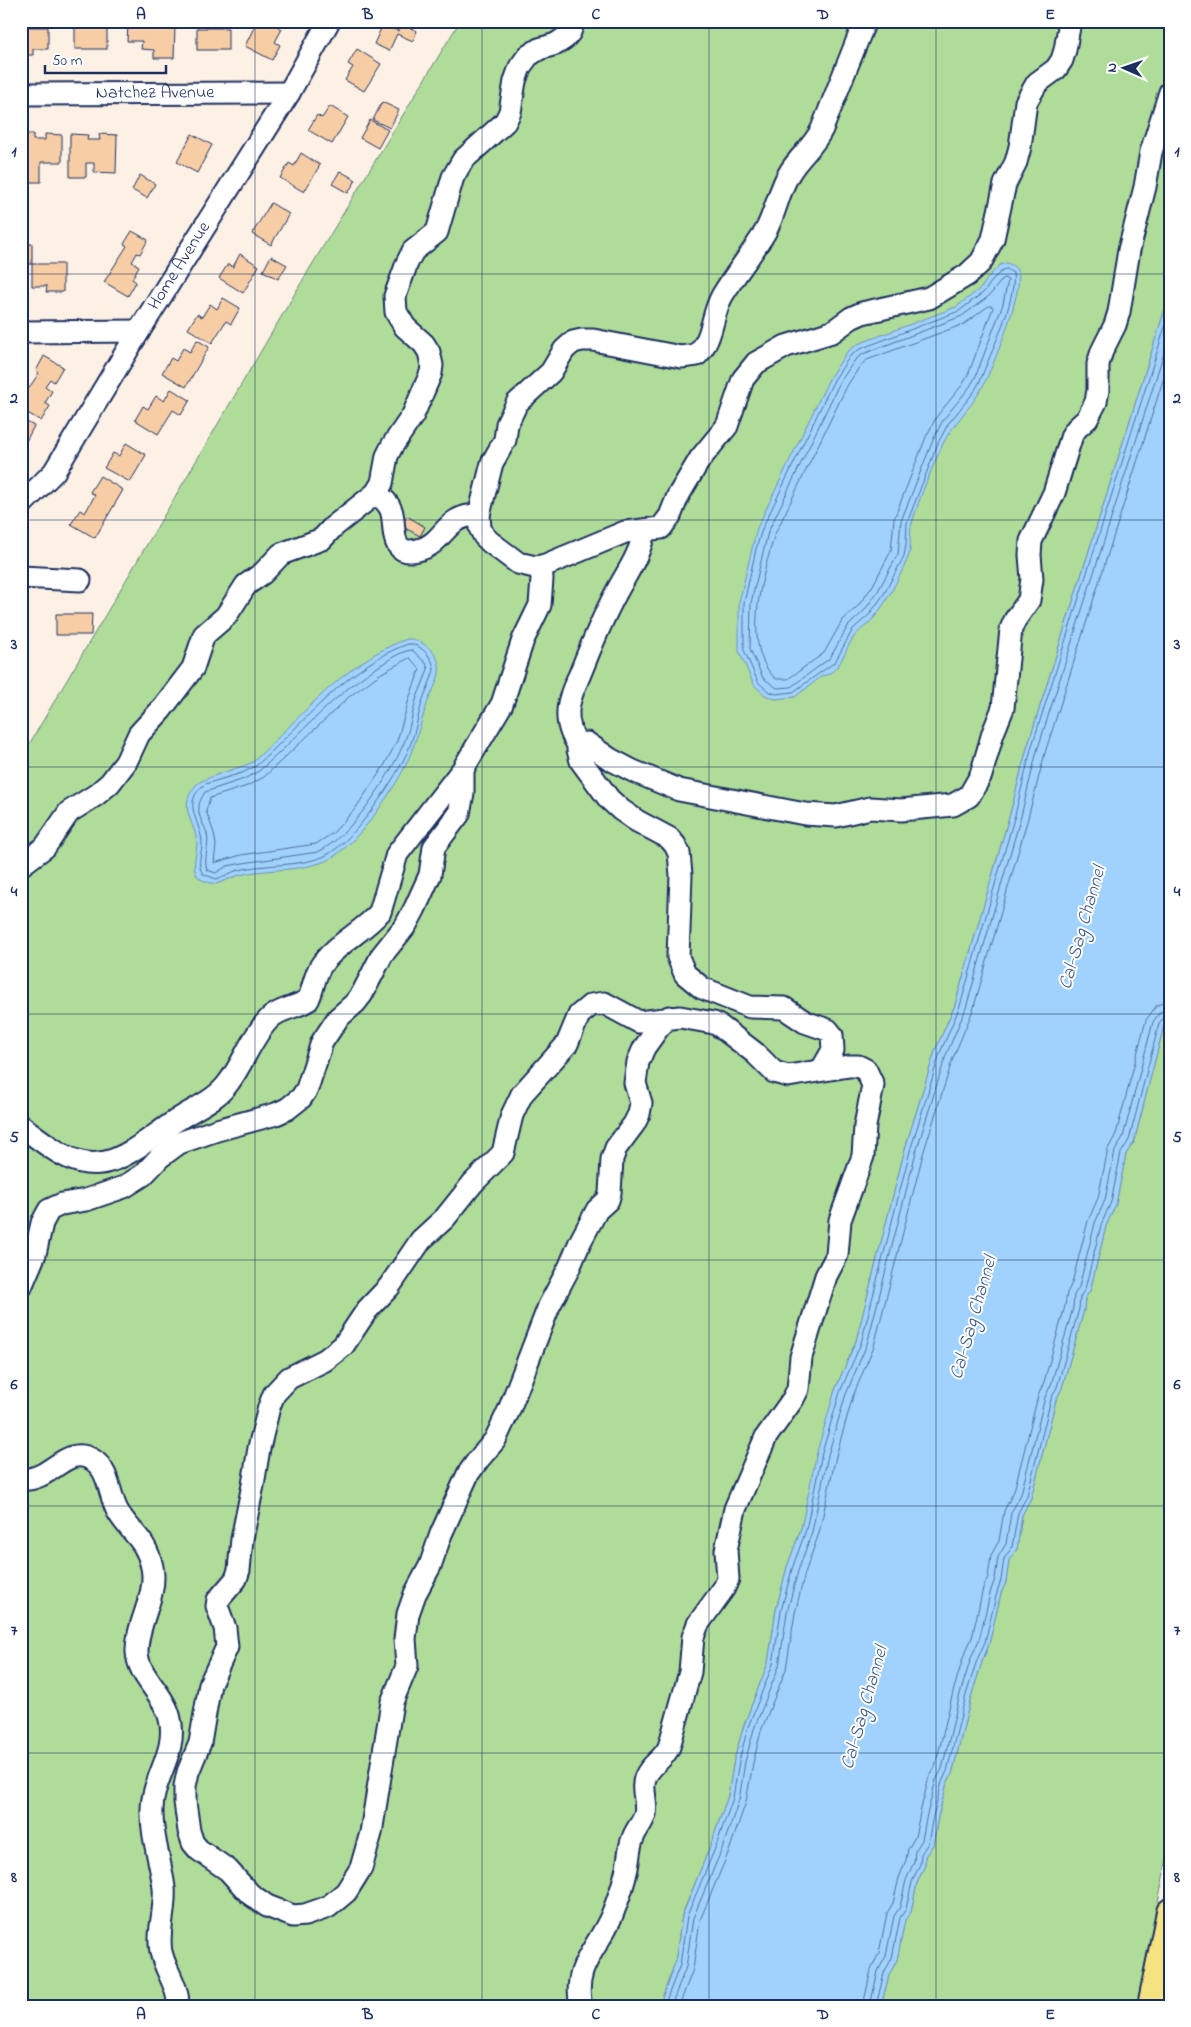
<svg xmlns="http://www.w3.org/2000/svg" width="1191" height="2027" viewBox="0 0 1191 2027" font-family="'Indie Flower',sans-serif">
<rect width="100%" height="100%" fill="#fdf0e4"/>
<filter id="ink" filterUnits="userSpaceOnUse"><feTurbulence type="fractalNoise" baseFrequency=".02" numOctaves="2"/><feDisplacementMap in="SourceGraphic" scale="10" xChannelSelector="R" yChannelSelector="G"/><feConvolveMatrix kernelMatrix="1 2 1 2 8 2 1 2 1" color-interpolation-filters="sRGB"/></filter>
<g filter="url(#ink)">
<g fill="#b0dc9a" stroke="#66867c">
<polygon points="460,21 1170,21 1170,293 1027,748 1010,814 955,1005 935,1051 905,1149 856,1341 835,1390 801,1529 787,1567 776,1610 768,1663 744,1725 734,1760 728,1796 711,1844 682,1915 675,1963 659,2006 21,2006 21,758 307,273"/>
<polygon points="1170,1018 1170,1843 1137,2006 881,2006 889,1975 897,1960 905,1919 911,1912 917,1883 925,1865 925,1856 933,1845 938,1817 947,1783 952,1774 971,1697 982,1662 989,1644 1001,1593 1006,1582 1009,1560 1017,1549 1022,1515 1031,1498 1056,1400 1062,1388 1084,1310 1085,1298 1090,1291 1106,1226 1116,1204 1126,1154 1134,1142 1164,1025"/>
</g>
<g fill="#a0d2fd" stroke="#6b91bd">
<path d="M 1007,263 C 1012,265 1016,267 1018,272 C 1024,291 990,376 979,393 C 968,411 953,424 944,442 C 932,467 920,496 912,523 C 908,536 913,548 907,560 C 898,580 887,602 873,619 C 866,627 857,631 852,640 C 844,652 839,674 822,676 L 795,697 L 775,699 L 765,695 L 754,685 L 739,651 L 739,602 L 757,528 L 830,377 L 847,352 L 858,344 L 956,307 L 981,288 L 990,275 L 1000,265 Z"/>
<polygon points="1170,293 1170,1018 1164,1025 1134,1142 1126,1154 1116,1204 1106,1226 1090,1291 1085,1298 1084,1310 1062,1388 1056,1400 1031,1498 1022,1515 1017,1549 1009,1560 1006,1582 1001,1593 989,1644 982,1662 971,1697 952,1774 947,1783 938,1817 933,1845 925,1856 925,1865 917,1883 911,1912 905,1920 897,1960 889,1975 881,2006 659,2006 675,1963 682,1916 711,1844 728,1796 734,1760 744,1725 768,1663 776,1610 787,1567 801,1529 817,1452 835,1390 856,1341 905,1149 935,1051 955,1005 1010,814 1027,748"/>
<path d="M 407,639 C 420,638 437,651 439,665 C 441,677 432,691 428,701 C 419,727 414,752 400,776 C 384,803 362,836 336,855 C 313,872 272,868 244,874 C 234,876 226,881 216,884 C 209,883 200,881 196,874 C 192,864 197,853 197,843 C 196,822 176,808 196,785 C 202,778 240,768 253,762 C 299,719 346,660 407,639 Z"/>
</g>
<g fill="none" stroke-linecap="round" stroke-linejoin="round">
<g stroke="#50709e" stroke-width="1">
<path d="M 1007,269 L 1013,273 C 1017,300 990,354 980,381 L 974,392 L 948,424 L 938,443 L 907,523 L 906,545 L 904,556 L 884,594 L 869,615 L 853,629 L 835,662 L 793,692 L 776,694 L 768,691 L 758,682 L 744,650 L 744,603 L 756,549 L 762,529 L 834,380 L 850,356 L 860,349 L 959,311 L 984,292 L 994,278 L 1003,270 Z"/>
<polygon points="1004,278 1008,280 1003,304 975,378 969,388 943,420 933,440 901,521 898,554 878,591 864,611 848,626 830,658 791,687 777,688 763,678 750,649 751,603 768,532 840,382 855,360 863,354 962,316 989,296"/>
<path d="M 989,306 L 992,306 L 993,308 L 968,375 L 963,384 L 937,416 L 926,437 L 894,519 L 891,551 L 872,587 L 858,606 L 842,621 L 824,653 L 788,679 L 776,679 C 740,647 763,574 775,534 L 847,386 L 860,366 L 867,360 L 964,324 Z"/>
<path d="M 408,644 C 420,643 434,658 434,670 C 431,681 426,691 422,702 C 418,717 415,732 410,746 C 398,776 351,848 320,858 C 296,866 269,864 244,869 C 234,870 226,876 216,879 L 203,874 C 196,864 202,854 202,843 C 201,821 180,803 205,784 L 242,773 L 256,766 C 301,726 349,664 408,644 Z"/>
<path d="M 412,650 L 426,663 L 428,669 C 425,678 421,688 417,697 C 412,713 410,730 403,745 C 389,778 351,836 318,852 L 243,863 L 227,866 L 216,873 L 207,870 C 203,858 210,846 207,834 C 205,825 197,817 199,807 C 199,802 202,797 205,792 L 244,779 L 259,771 C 301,735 336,691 384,663 C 393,657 402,651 412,650 Z"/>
<polygon points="410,658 420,669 410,696 397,741 384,766 355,809 333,833 316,844 241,855 214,863 216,845 214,833 206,811 210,798 247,786 264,777 350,696 380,674"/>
<polyline points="664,2006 680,1965 687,1916 716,1846 733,1798 739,1761 748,1727 773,1664 781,1611 792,1569 806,1530 822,1453 840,1392 861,1343 910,1151 940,1053 960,1006 1015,815 1031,749 1170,311"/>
<polyline points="671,2006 686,1967 693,1918 722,1849 739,1800 745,1762 754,1729 779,1666 787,1612 798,1571 812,1532 828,1455 846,1394 867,1344 916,1152 946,1055 966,1008 1021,816 1037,751 1170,334"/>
<polyline points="679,2006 693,1969 700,1920 729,1851 746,1802 753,1763 761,1731 786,1669 795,1613 805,1573 819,1533 836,1456 853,1396 874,1346 923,1154 953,1058 973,1010 1028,818 1045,753 1170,358"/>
<polyline points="863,2006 871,1970 879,1953 887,1913 893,1903 899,1878 906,1860 908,1849 915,1837 920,1813 929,1777 935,1767 953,1692 964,1655 972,1638 983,1588 988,1577 991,1555 999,1541 1004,1511 1014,1491 1038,1396 1044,1382 1065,1306 1067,1293 1072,1283 1088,1221 1098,1198 1108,1149 1116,1134 1146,1020 1157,1005 1170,1001"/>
<polyline points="870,2006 878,1971 886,1956 894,1916 900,1907 906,1880 914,1862 915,1851 922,1840 927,1814 936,1780 942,1769 960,1694 971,1658 979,1640 991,1590 995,1579 998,1557 1006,1544 1011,1513 1021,1494 1045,1397 1051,1385 1073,1308 1074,1295 1079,1287 1095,1223 1105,1200 1115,1151 1123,1137 1153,1022 1160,1012 1170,1009"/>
<polyline points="876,2006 884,1973 892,1958 900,1918 906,1909 912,1882 920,1864 921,1854 928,1843 933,1816 942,1782 947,1771 966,1695 977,1660 985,1642 997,1592 1001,1580 1004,1559 1012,1547 1018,1513 1027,1496 1051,1399 1057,1387 1079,1309 1080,1297 1085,1289 1101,1225 1111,1202 1121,1153 1129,1140 1159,1024 1164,1016 1170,1015"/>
</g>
</g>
<g fill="#f7cda6" stroke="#1b2f5e">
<polygon points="257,21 281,21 278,27 282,29 275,42 280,45 272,60 245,46"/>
<polygon points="128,24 175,25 174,58 154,58 154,50 141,49 142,41 127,41"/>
<polygon points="383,24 398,31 402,24 417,31 413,41 397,34 389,51 374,44"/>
<polygon points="21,27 48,27 48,49 33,49 33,55 21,55"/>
<rect x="75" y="27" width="32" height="22"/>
<rect x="197" y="28" width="31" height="22"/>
<polygon points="357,49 381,64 364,91 345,80 353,67 348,64"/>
<polygon points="382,102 399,110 390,128 373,120"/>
<polygon points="330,106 348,117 332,144 308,130 317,115 322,118"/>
<polygon points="370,120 388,130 378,148 360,138"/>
<polygon points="21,134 33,134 33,140 45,140 45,134 62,135 62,162 41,162 41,182 21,182"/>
<polygon points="70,134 88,135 87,140 100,140 99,134 117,135 116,173 94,172 94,163 86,163 86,177 70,177"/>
<polygon points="192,134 212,145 197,173 177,162"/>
<polygon points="301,153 320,165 304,192 280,178 289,163 294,166"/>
<polygon points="340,171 356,180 348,193 332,184"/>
<polygon points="140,175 155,184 147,198 132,190"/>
<polygon points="271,203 289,214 271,245 252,234"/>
<polygon points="132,231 148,240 140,254 137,253 132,262 139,266 132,279 136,282 128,296 104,282 127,246 124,244"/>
<rect x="21" y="244" width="11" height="20"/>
<polygon points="240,254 259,266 243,293 219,278 228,264 233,267"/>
<polygon points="271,256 287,265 278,279 263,271"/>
<polygon points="32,264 63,264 63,292 46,292 47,286 32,286"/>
<polygon points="223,298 240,308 231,324 226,321 212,343 188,329 197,314 202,317 210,304 217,309"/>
<polygon points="197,340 209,347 186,387 162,373 171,358 176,361 183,348 190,352"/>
<polygon points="44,356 63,367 54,382 50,379 45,386 52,391 45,403 50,406 41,421 21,409 21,400 39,373 36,371"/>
<polygon points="171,389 190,400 181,415 173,410 158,434 135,420 143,406 148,409 156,396 164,401"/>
<polygon points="21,419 34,426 24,445 21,444"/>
<polygon points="126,443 146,455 130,482 104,468 113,453 119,456"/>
<polygon points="100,476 123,490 95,538 71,524 80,510 85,513 95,495 90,492"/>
<polygon points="407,516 425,527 420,536 401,526"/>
<polygon points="56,614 92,614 91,635 56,635"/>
</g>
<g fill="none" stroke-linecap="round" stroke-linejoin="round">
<g stroke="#1b2f5e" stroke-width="25">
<g id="minor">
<path d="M 865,21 L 822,129 C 814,146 799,157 790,172 C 778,191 776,213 765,232 C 752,254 735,274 722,296 C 711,316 714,337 697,355 L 681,357 L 593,340 L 582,340 L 573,342 L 564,350 L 551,372 L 517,403 L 507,424 L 505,440 L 492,463 L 479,515 L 480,528 L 484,536 L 490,542 L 518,563 L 535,567 L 543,566 L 625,532 L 661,528 L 670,516 L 678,496 L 700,459 L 727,426 L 743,379 L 756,363 L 786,346 L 832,332 L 851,318 L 862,313 L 929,298 L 967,275 L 981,262 L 993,239 L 1005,184 L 1016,162 L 1020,147 L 1026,102 L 1037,83 L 1056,69 L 1062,60 L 1065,50 L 1070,21"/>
<path id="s1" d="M 21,94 L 289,93"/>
<polyline points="21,332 139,331"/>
<path d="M 376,493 C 382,498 388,502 391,510 C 397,525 387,557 418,550 C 445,544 444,514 479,515"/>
<path id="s2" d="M 21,505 L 54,472 L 139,331 L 289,93 L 329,21"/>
<polyline points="21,577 80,580"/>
<path d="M 579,746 C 571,735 567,723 568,710 C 569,697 575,685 580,674 C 591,646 602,619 616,593 C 627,572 641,554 644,530"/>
<polyline points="21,865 45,847 69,812 96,795 110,783 126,762 139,734 161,710 193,668 204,635 226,616 246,585 263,573 281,554 322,539 333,527 376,493 382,483 387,456 392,446 413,415 431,373 432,365 429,352 424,344 405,327 396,312 395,296 407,263 413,251 437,232 453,177 463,160 505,122 510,112 515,81 520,67 528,56 539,49 556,44 565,38 570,32 574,21"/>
<polyline points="822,1069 833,1050 832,1035 828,1030 805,1022 784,1008 750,1007 702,988 685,974 678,957 681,875 679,853 675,845 669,838 637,821 621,810 609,799 581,761 578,750 579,746 587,743 610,759 633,771 679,790 805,814 836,816 870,808 901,810 953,805 969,796 981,775 993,733 1003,708 1011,629 1015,620 1029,600 1032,579 1030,555 1031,541 1054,493 1072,435 1077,428 1087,419 1096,402 1098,390 1098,364 1102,351 1115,325 1119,312 1129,250 1145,187 1151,152 1170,92"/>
<path d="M 21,1126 C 59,1153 86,1181 133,1150 C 147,1142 160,1131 174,1122 C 192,1109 216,1101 229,1082 C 244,1062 252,1036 270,1018 C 281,1008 296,1008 308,1000 C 314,988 314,975 322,964 C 337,943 363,932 380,912 L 397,854 L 463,769 L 502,704 L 523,640 L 540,605 L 542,579 L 541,566"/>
<polyline points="21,1287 35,1254 42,1223 49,1210 62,1204 86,1200 124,1187 143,1175 160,1157 179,1143 217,1130 276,1114 287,1109 301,1098 307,1089 322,1042 338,1018 355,1003 362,994 382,955 406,925 415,908 430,875 434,847 459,814 463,793 463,769"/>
<path d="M 21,1479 C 50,1483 66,1443 93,1460 C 109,1470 109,1494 117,1510 C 129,1532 146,1538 152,1567 C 158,1596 136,1623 137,1652 C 138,1677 165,1694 170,1719 C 178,1752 152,1778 152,1810 C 151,1836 161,1862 164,1888 C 166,1910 157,1931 161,1952 C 165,1970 179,1987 178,2006"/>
<path d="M 581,2006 C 572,1966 598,1949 612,1915 C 618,1900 624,1883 627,1868 C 629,1858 629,1847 633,1838 C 636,1829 643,1823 645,1814 C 648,1801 640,1788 646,1776 C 651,1764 664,1759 669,1747 L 690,1672 L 693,1637 L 698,1624 L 724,1588 L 728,1579 L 726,1550 L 735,1509 L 766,1437 L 793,1399 L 798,1389 L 801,1357 L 826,1276 L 837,1255 L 840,1220 L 863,1156 L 865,1126 L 873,1085 L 866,1070 L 858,1066 L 849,1066 L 788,1076 L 774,1072 L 755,1053 L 721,1027 L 714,1023 L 680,1017 L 639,1022 L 604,1003 L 591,1005 L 579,1015 L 567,1044 L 522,1094 L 512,1115 L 503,1153 L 473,1183 L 445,1218 L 421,1240 L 389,1287 L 367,1310 L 343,1346 L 325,1360 L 289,1378 L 274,1394 L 269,1407 L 259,1448 L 253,1485 L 242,1539 L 239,1570 L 236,1579 L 218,1600 L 217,1606 L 225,1628 L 227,1647 L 210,1684 L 200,1743 L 188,1772 L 185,1786 L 185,1802 L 189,1831 L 193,1843 L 199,1850 L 228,1870 L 250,1894 L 267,1906 L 293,1916 L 305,1915 L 328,1907 L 346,1892 L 361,1868 L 371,1833 L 392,1702 L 407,1666 L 405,1639 L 408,1614 L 415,1594 L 430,1566 L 441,1534 L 468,1474 L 478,1460 L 495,1440 L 509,1410 L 549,1306 L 569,1268 L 580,1242 L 597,1210 L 608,1200 L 610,1193 L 612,1159 L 616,1148 L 634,1124 L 639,1114 L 641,1103 L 635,1083 L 638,1062 L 644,1048 L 659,1027 L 669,1017"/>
</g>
</g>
<g stroke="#1b2f5e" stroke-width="30">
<polyline id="major" points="1151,2006 1170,1912"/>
</g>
<use href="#minor" stroke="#fff" stroke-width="21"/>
<use href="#major" stroke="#f5e382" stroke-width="26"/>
</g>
</g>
<path fill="none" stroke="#1b2f5e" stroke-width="1" stroke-opacity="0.55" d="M 255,21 L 255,2006M 482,21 L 482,2006M 709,21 L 709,2006M 936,21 L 936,2006M 21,274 L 1170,274M 21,520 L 1170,520M 21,767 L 1170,767M 21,1014 L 1170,1014M 21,1260 L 1170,1260M 21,1506 L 1170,1506M 21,1753 L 1170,1753"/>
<g text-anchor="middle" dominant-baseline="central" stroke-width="4" stroke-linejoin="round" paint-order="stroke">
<g font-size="18" fill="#1b2f5e" stroke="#fff">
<text stroke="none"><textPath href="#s1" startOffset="134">Natchez Avenue</textPath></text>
<text stroke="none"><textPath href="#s2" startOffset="288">Home Avenue</textPath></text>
</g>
<g font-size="19" font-style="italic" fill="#3c5886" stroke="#fff">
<text transform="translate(1083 928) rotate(-74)">Cal-Sag Channel</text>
<text transform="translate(974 1318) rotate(-74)">Cal-Sag Channel</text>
<text transform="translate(865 1708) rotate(-74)">Cal-Sag Channel</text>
</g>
</g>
<rect width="1191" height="2027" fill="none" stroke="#fff" stroke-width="55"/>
<g transform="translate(1124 68) rotate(272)" stroke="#ffffff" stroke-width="4" paint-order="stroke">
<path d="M0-4L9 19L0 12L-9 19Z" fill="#1b2f5e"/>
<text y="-8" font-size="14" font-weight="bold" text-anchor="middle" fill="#1b2f5e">N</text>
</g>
<path d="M45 65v8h121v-8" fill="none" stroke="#1b2f5e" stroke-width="2.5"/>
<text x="52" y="65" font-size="15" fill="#1b2f5e" stroke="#ffffff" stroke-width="4" paint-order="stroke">50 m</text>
<rect x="28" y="28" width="1136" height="1972" fill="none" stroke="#1b2f5e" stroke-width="2"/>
<g font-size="16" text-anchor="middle" font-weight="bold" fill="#1b2f5e">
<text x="141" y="19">A</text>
<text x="368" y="19">B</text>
<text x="596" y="19">C</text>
<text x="823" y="19">D</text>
<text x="1050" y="19">E</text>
<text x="14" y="156">1</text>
<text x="1177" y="156">1</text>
<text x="14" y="403">2</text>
<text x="1177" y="403">2</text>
<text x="14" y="649">3</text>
<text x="1177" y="649">3</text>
<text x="14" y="896">4</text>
<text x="1177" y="896">4</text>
<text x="14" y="1142">5</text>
<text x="1177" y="1142">5</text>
<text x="14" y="1389">6</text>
<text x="1177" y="1389">6</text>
<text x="14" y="1635">7</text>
<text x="1177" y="1635">7</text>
<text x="14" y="1882">8</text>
<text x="1177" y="1882">8</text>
<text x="141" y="2019">A</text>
<text x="368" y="2019">B</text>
<text x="596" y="2019">C</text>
<text x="823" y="2019">D</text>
<text x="1050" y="2019">E</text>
</g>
</svg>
